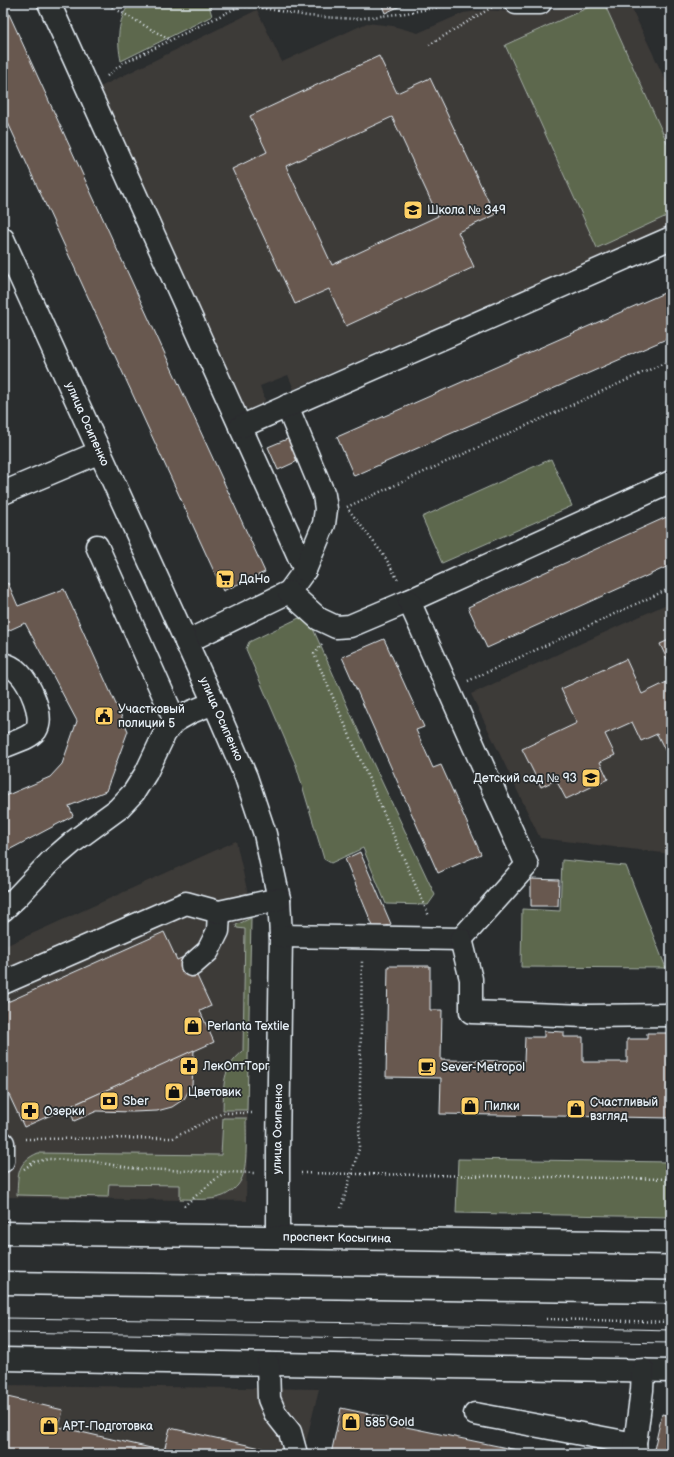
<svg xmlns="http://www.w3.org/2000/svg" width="674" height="1457" viewBox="0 0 674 1457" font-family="'Balsamiq Sans',sans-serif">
<rect width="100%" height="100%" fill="#2a2d2e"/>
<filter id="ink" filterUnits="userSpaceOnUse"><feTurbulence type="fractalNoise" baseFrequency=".025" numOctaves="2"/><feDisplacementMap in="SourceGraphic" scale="8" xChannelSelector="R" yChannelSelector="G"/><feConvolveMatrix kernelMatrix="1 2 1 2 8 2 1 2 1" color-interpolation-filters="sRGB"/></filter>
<g filter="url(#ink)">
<g fill="#3d3a38">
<polygon points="568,3 629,3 671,92 671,225 294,389 288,375 260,386 265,400 261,406 252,410 244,408 98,88 257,10 282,62 367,23 393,26 418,33 463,13 487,10 543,14"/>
<polygon points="671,602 671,854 540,838 471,694"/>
<polygon points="236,841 252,912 246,1201 3,1197 3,947"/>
<polygon points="3,1385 319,1389 303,1454 3,1454"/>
</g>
<g fill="#5d674e" stroke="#a2aca3">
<path d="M 130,3 L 212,3 L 210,9 L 212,16 L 121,61 C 117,41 117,21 130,3 Z"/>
<polygon points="598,3 604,3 671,151 671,214 597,248 505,45"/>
<polygon points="551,459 572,506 442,563 422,517"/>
<polygon points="299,618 310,622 366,748 435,895 428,905 386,904 363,848 331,863 324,859 296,765 246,649 249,642"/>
<polygon points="562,860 626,866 666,968 521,967 522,909 560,911"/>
<path d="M 251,918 L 247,1110 L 223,1110 C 224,1084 221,1070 243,1051 L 245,929 L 237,928 L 236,925 Z"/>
<path d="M 223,1118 L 246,1118 C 246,1133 248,1168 241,1180 C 238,1187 230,1193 223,1196 C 210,1201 194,1199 180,1199 L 180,1185 L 109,1184 L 108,1197 L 17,1195 C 18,1174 17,1162 38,1153 L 221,1155 Z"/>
<polygon points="458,1159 671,1162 671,1217 456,1213"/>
</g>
<g fill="#68594f" stroke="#e8f1f8" fill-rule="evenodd">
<polygon points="3,3 4,3 265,572 223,591 3,112"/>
<polygon points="381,3 407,3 385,13"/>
<path d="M 379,56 L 397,93 L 430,78 L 495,215 L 458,232 L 474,267 L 346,326 L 329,289 L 295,304 L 232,169 L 267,152 L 250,116 ZM 392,117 L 438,216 L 332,265 L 286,166 Z"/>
<polygon points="671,290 671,337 354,476 337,437"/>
<polygon points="292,437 302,459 278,470 268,447"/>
<polygon points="671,515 671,565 487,648 468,607"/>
<polygon points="8,583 18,606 64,589 128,731 106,791 69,806 73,816 3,853 3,797 50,777 62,764 77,721 25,623 3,633 3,586"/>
<polygon points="384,639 424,727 416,730 433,768 441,765 481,854 438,873 342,657"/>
<polygon points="671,639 671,668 660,644"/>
<polygon points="626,659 642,694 671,680 671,749 666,752 657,734 641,741 632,722 605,734 615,755 600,762 608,779 566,799 556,780 541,787 522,749 577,723 561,689"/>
<polygon points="360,852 391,924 375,931 345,859"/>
<polygon points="531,879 559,880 558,906 531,906"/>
<polygon points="164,932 177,960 188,955 192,965 211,1006 200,1011 214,1042 24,1127 3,1082 3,1004"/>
<polygon points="388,966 430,966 430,1010 442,1010 441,1060 524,1061 525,1037 544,1037 544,1031 564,1032 564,1037 583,1037 583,1062 627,1062 627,1039 647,1039 647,1033 668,1033 668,1040 671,1040 671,1118 440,1114 441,1078 386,1077"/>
<polygon points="194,1050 192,1085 184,1099 172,1107 157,1111 133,1112 97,1111 74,1121 69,1107"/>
<polygon points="3,1396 63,1410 59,1427 164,1451 170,1428 270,1450 269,1454 3,1454"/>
<polygon points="341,1408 388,1418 387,1423 536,1454 331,1454"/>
<polygon points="662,1414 671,1416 671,1454 653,1454"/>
</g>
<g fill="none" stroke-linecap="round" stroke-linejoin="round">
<g stroke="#e8f1f8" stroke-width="25">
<g id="minor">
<polyline points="49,3 305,570 289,592 186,642"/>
<polyline points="516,3 540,3"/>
<polyline points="3,239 214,703 246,777 265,834 279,899 281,936 278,1151 278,1237"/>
<polyline points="287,406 324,495 326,509 324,524 305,570"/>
<polyline points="240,427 671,238"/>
<polyline points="3,493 100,452"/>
<polyline points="97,546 175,721"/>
<polyline points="289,592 319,619 336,627 350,626 409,601 671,482"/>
<path d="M 3,664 C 8,665 15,669 19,673 C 29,683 45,716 36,730 C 29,739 13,742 3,747"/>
<polyline points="3,910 16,898 51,861 73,842 118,809 134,792 146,773 165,733 175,721 191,712 214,703"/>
<polyline points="281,936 461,939 527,865 409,601"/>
<polyline points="461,939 471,979 471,1012 586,1016 671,1015"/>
<polyline points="192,965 208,951 218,931 219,912"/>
<polyline points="3,983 186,903 219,912 279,899"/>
<polyline points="3,1143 3,1161"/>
<polyline points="3,1359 671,1371"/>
<polyline points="268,1364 269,1399 275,1413 290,1432 296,1454"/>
<polyline points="475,1414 635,1444"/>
<polyline points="636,1454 635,1444 642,1390 643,1370"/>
</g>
</g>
<g stroke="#e8f1f8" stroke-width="25">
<g id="major">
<polyline points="3,1233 671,1243"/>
<polyline points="3,1283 671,1292"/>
</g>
</g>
<g stroke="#e8f1f8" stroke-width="2.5" stroke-dasharray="1 3" stroke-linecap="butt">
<polyline points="105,3 170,40"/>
<polyline points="230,3 238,6 257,7 307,16 355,19 406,13 461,3"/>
<polyline points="429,45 494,6"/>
<polyline points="107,76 122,64 238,7"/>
<polyline points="347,507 671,360"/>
<polyline points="349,510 385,557 399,582"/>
<polyline points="322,644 314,654 429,916"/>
<polyline points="468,681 671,588"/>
<polyline points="25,1139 173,1138 223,1113 252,1113"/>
<polyline points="24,1169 34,1162 49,1159 90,1161 136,1169 256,1173"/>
<polyline points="301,1173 671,1179"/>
<polyline points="184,1206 224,1172"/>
<polyline points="341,1208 359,1149 362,959"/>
<polyline points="546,1319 671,1322"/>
</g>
<use href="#minor" stroke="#2a2d2e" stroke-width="22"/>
<use href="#major" stroke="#2a2d2e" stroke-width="22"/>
<g stroke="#e8f1f8" stroke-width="1">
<polyline points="3,1318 376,1323 671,1330"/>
<polyline points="3,1332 671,1343"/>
</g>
</g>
</g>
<defs>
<g id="school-square" transform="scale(1)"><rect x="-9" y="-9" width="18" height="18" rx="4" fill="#ffd166" stroke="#2a2d2e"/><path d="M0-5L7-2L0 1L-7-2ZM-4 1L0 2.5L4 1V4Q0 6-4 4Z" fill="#111"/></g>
<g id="supermarket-square" transform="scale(1)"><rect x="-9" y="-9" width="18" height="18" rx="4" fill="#ffd166" stroke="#2a2d2e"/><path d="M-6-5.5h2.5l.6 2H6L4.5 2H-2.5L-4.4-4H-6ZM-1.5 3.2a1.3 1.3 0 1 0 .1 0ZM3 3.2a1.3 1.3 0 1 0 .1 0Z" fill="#111"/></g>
<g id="civic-square" transform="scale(1)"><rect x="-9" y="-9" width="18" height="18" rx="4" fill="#ffd166" stroke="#2a2d2e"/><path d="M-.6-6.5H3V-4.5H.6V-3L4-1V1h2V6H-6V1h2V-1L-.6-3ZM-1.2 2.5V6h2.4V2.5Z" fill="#111"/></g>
<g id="shop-square" transform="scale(1)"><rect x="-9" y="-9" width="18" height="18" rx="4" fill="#ffd166" stroke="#2a2d2e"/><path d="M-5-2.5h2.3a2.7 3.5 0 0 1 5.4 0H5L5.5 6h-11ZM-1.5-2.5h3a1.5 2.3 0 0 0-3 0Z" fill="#111"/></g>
<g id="pharmacy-square" transform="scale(1)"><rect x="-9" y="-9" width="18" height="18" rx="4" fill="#ffd166" stroke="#2a2d2e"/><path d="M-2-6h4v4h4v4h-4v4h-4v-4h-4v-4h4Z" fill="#111"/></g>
<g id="cafe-square" transform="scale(1)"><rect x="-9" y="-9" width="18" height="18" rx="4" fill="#ffd166" stroke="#2a2d2e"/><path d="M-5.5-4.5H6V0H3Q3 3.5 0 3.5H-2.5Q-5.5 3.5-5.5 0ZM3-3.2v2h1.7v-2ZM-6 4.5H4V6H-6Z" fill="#111"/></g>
<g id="bank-square" transform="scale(1)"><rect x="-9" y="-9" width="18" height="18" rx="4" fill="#ffd166" stroke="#2a2d2e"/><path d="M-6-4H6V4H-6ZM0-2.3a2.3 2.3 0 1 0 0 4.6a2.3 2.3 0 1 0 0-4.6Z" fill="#111"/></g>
</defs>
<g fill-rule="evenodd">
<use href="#school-square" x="413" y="210"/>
<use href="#supermarket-square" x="225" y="579"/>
<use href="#civic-square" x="104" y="716"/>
<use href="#school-square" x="591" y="778"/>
<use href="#shop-square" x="193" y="1026"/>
<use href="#pharmacy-square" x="189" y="1066"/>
<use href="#cafe-square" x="427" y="1067"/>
<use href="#shop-square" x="174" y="1092"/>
<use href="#bank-square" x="109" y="1101"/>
<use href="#shop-square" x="470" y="1106"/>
<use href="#shop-square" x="576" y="1109"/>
<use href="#pharmacy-square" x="30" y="1111"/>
<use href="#shop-square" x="351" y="1422"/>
<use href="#shop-square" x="49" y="1426"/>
</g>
<g text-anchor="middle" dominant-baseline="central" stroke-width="3.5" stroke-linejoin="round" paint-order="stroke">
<g font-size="12" fill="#e8f1f8" stroke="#2a2d2e" text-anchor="start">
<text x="427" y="210">Школа № 349</text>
<text x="239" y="579">ДаНо</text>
<text x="118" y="709">Участковый<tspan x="118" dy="14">полиции 5</tspan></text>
<text x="577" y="778" text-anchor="end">Детский сад № 93</text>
<text x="207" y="1026">Perlanta Textile</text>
<text x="203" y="1066">ЛекОптТорг</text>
<text x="441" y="1067">Sever-Metropol</text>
<text x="188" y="1092">Цветовик</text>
<text x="123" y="1101">Sber</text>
<text x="590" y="1102">Счастливый<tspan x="590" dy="14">взгляд</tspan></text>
<text x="484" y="1106">Пилки</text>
<text x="44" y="1111">Озерки</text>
<text x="365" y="1422">585 Gold</text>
<text x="63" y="1426">АРТ-Подготовка</text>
</g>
<g font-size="12" fill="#e8f1f8" stroke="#2a2d2e">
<text transform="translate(87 424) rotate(66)">улица Осипенко</text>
<text transform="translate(221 719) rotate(66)">улица Осипенко</text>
<text transform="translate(278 1129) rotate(-89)">улица Осипенко</text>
<text transform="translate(337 1238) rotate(1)">проспект Косыгина</text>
</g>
</g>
<rect width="674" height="1457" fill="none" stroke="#2a2d2e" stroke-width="16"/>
<rect x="8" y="8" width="658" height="1441" fill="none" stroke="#e8f1f8" stroke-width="1.5" filter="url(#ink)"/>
</svg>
